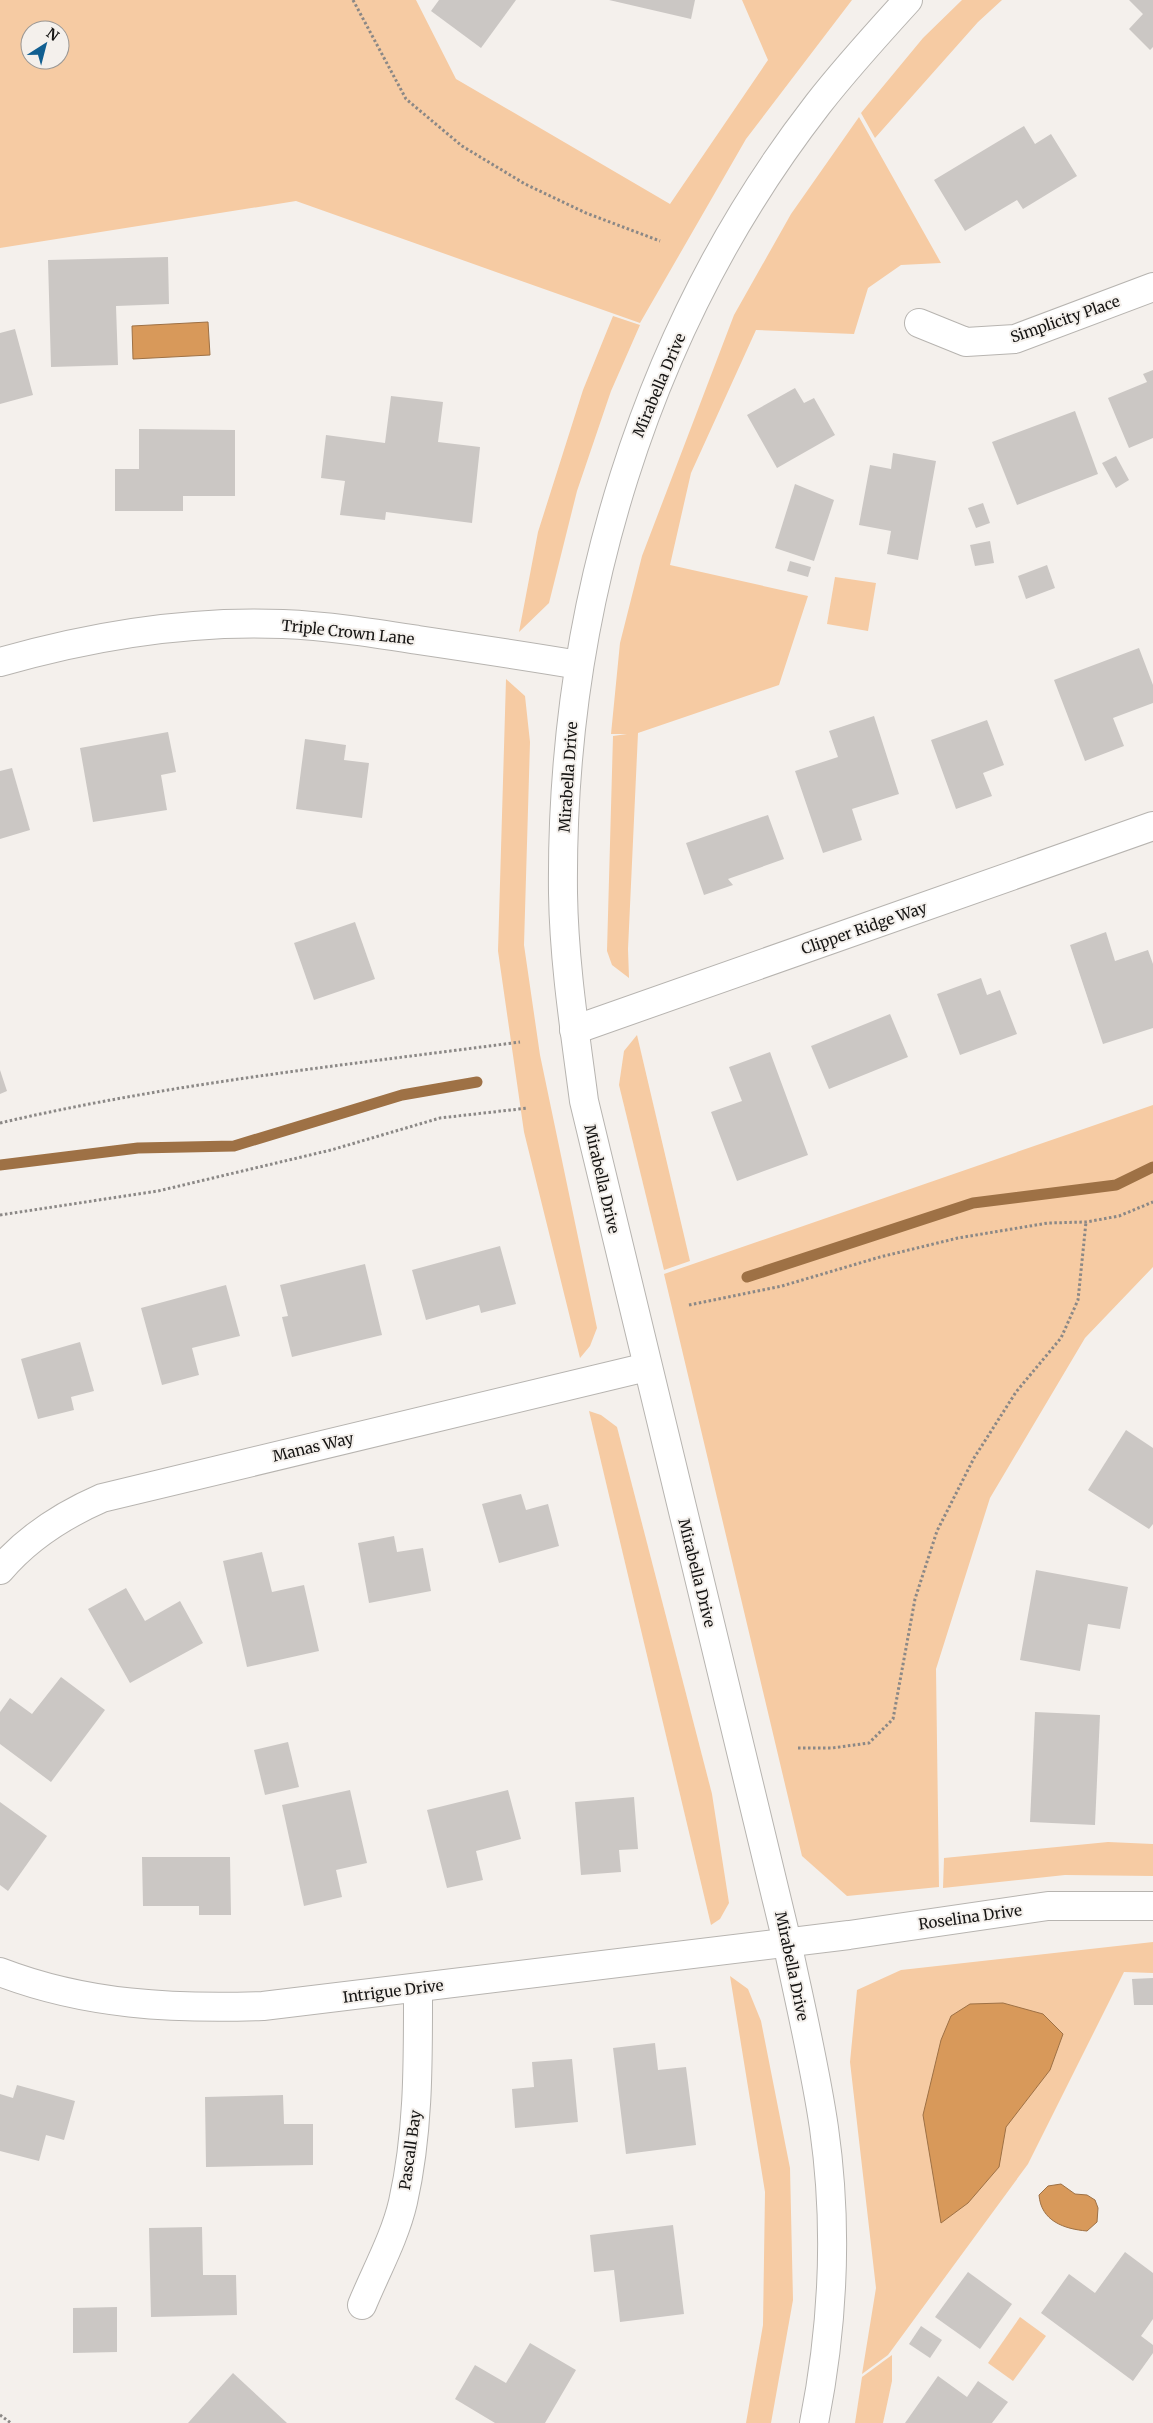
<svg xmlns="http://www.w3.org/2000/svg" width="1153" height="2423" viewBox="0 0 1153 2423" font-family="Merriweather,serif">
<rect width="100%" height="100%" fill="#f4f0ec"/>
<g fill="#f6cba3" fill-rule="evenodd">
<path d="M 0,0 L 416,0 L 456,79 L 670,204 L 768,60 L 742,0 L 852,0 L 746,139 L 640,323 L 296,201 L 0,248 ZM 30,30 L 60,30 L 60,60 L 30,60 Z"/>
<polygon points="962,0 1002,0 978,22 875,138 861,113 923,38"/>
<polygon points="859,117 941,263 901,265 868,288 854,334 756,330 691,473 670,565 808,596 779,685 638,733 628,949 629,978 612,965 607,951 613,736 627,734 611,734 620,643 642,556 734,315 791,214"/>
<polygon points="613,316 640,325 611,391 577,491 549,603 519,632 538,532 583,390"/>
<polygon points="835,577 876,583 868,631 827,624"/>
<polygon points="506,679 525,696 530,742 524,945 540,1055 597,1328 590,1346 580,1358 524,1132 498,951"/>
<polygon points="637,1035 690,1261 664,1270 619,1085 624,1051"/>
<polygon points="1153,1105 1153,1267 1085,1338 990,1498 936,1669 939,1887 847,1896 802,1856 664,1274"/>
<polygon points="589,1411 601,1415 617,1427 712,1794 729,1903 720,1919 711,1925"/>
<polygon points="1108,1842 1153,1844 1153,1876 1065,1875 943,1888 944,1858"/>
<polygon points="1153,1942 1153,1973 1124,1972 1028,2164 888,2355 862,2374 876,2288 850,2062 857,1990 901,1970"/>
<polygon points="730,1976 748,1989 761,2021 790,2168 793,2300 771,2423 746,2423 763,2325 765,2192"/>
<polygon points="1020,2317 1046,2336 1013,2381 988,2363"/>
<polygon points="892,2355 892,2381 883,2423 855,2423 862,2377"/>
</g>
<g fill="#d8995a" stroke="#9e7145">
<polygon points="208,322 210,355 133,359 132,326"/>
<polygon points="1003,2003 1043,2014 1063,2034 1050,2070 1006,2127 999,2167 968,2203 941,2223 923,2115 941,2040 951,2016 970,2004"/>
<path d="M 1061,2184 L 1075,2194 L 1087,2195 L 1095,2200 L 1098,2208 L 1097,2222 L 1087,2231 C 1064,2229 1041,2221 1039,2195 L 1048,2186 Z"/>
</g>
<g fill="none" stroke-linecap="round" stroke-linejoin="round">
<g stroke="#9e7145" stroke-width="11">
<polyline points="0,1165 138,1148 234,1146 402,1095 477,1082"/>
<polyline points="747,1277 973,1203 1116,1185 1153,1167"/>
</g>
</g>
<g fill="#cbc7c4">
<polygon points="439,0 516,0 481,48 431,11"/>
<polygon points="609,0 695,0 691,19"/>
<polygon points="1129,0 1153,0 1153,47 1150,50 1129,29 1143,14"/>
<polygon points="1024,126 1035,144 1051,134 1077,176 1023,209 1017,200 965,231 934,180"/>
<polygon points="168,257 169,304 116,306 118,365 51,367 48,260"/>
<polygon points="15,329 33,395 0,404 0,333"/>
<polygon points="1153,370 1153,438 1129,448 1108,398 1147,382 1143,374"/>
<polygon points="795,388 804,403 814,398 835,435 777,468 747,415"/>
<polygon points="391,396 443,402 438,442 480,447 472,523 386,512 385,520 340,515 345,481 321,478 326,435 385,443"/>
<polygon points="1075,411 1098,474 1017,505 992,442"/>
<polygon points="139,429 235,430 235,496 183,496 183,511 115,511 115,469 139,469"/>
<polygon points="893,453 936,461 918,560 887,554 891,531 859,525 870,465 891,469"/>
<polygon points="1116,456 1129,480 1116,488 1102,463"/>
<polygon points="795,484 834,500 814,561 775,548"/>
<polygon points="983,503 990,523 976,528 968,508"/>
<polygon points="990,541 994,563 975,566 970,545"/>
<polygon points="790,561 811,567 808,577 787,571"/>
<polygon points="1047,565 1055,588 1026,599 1018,576"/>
<polygon points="1139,648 1153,685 1153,703 1113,718 1124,746 1085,761 1054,680"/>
<polygon points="874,716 899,794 852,809 862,840 823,853 795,771 838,757 829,731"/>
<polygon points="987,720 1004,765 983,773 992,796 956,809 931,740"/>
<polygon points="168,732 176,772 161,775 167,810 93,822 80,748"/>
<polygon points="305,739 346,745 344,760 369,763 362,818 296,809"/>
<polygon points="12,768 30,830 0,839 0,771"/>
<polygon points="768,815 784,859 728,879 733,885 704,895 686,843"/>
<polygon points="355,922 375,979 314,1000 294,943"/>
<polygon points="1106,932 1115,961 1148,950 1153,964 1153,1028 1103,1044 1070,945"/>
<polygon points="981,978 987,995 1000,990 1017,1034 960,1055 937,994"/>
<polygon points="890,1014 908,1057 829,1089 811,1046"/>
<polygon points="770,1052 808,1155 737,1181 711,1112 742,1101 729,1067"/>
<polygon points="0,1070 7,1091 0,1094"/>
<polygon points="500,1246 516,1304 481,1313 479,1305 426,1320 412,1270"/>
<polygon points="365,1264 382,1335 292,1357 282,1317 288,1316 280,1285"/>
<polygon points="226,1285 240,1336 192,1348 199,1375 162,1385 141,1308"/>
<polygon points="80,1342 94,1391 71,1397 74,1410 38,1419 21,1359"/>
<polygon points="1126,1430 1153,1448 1153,1524 1149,1529 1088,1490"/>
<polygon points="521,1494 526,1510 548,1504 559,1546 499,1563 482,1504"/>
<polygon points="394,1536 397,1552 423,1548 431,1591 369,1603 358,1543"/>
<polygon points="262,1552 272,1592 304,1585 319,1651 247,1667 223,1561"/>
<polygon points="1036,1570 1128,1587 1120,1629 1088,1624 1080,1671 1020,1660"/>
<polygon points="126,1588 145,1621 180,1601 203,1643 130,1683 88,1609"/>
<polygon points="61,1677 105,1710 51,1782 0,1744 0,1712 10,1698 32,1714"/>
<polygon points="1035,1712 1100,1715 1095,1825 1030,1822"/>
<polygon points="288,1742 299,1787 265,1795 254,1750"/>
<polygon points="350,1790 367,1863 336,1870 342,1897 304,1906 282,1805"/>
<polygon points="508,1790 521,1839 476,1851 483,1880 447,1888 427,1810"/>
<polygon points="634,1797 638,1849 619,1850 621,1872 581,1875 575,1802"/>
<polygon points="0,1802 47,1836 8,1891 0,1885"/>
<polygon points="142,1857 230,1857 231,1915 199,1915 199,1906 143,1906"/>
<polygon points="1153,1978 1153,2005 1134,2005 1132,1979"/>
<polygon points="655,2043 658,2070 686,2067 696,2145 626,2154 613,2048"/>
<polygon points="572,2059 578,2122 515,2128 512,2089 534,2087 532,2062"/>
<polygon points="17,2085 75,2101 64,2140 46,2135 39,2161 0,2151 0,2094 13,2098"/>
<polygon points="283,2095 284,2124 313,2124 313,2165 206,2167 205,2097"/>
<polygon points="673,2225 684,2314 620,2322 614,2270 594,2272 590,2235"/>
<polygon points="202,2227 203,2275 236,2275 237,2315 151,2317 149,2228"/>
<polygon points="1125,2252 1153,2273 1153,2319 1141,2336 1153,2345 1153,2353 1133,2381 1041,2313 1069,2274 1095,2293"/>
<polygon points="968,2272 1012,2304 980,2349 935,2317"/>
<polygon points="117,2307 117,2352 73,2353 73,2308"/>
<polygon points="921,2326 942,2340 930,2358 909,2344"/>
<polygon points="530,2343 576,2370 545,2423 495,2423 455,2399 475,2365 506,2383"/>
<polygon points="233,2373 287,2423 188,2423"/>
<polygon points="938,2376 967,2397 978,2381 1008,2402 992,2423 905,2423"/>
</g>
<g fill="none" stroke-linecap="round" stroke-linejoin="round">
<g stroke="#b7b4b0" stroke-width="30">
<g id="minor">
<polyline points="919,323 966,342 1015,339 1153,287"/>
<path d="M 0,662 C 91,636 188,620 283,624 C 329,626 373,633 418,640 C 472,648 525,656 579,665"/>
<polyline points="574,1030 1153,826"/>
<path d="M 0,1570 C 28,1537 63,1515 102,1498 L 647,1367"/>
<path d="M 0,1972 C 86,2005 173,2009 263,2006 L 849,1935 L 1048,1906 L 1153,1906"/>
<path d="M 362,2305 C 376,2271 395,2237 403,2202 C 419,2131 418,2060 418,1988"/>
<path d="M 814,2423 C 833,2327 838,2226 824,2128 C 815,2066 800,2004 787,1942 L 584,1101 C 575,1032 564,963 563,893 C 560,611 644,328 818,104 C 846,68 877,34 908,0"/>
</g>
</g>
<g stroke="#8b8886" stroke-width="3" stroke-dasharray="2.5 2.5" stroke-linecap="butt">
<polyline points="353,0 406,99 462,146 525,184 586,213 660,241"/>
<path d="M 0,1123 C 171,1083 346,1065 520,1042"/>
<polyline points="0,1215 158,1191 331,1150 440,1118 528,1108"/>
<polyline points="689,1305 782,1286 880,1257 958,1238 1048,1223 1086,1222 1119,1216 1153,1202"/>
<polyline points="798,1748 832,1748 869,1743 893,1719 915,1599 937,1531 974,1458 1016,1392 1061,1338 1078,1300 1086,1222"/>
<polyline points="0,2415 11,2423"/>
</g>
<use href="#minor" stroke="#fff" stroke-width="28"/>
</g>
<g text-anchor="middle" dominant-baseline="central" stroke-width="4" stroke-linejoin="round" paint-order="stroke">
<g font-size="15" fill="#151413" stroke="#f4f0ec">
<text transform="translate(1065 319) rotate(-19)">Simplicity Place</text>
<text transform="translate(659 385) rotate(-67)">Mirabella Drive</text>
<text transform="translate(348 632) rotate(6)">Triple Crown Lane</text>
<text transform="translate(568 777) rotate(-86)">Mirabella Drive</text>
<text transform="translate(864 928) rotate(-19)">Clipper Ridge Way</text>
<text transform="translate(602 1179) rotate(77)">Mirabella Drive</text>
<text transform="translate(313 1447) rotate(-13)">Manas Way</text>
<text transform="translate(697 1573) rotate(76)">Mirabella Drive</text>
<text transform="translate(970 1917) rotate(-8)">Roselina Drive</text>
<text transform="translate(792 1966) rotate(78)">Mirabella Drive</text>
<text transform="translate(393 1991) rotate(-7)">Intrigue Drive</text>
<text transform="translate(410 2150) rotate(-82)">Pascall Bay</text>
</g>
</g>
<g transform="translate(45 45) rotate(36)"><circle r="24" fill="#f4f0ec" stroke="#9b9895"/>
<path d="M0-4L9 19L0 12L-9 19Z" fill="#115f91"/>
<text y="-8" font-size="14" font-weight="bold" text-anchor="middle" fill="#151413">N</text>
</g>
</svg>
